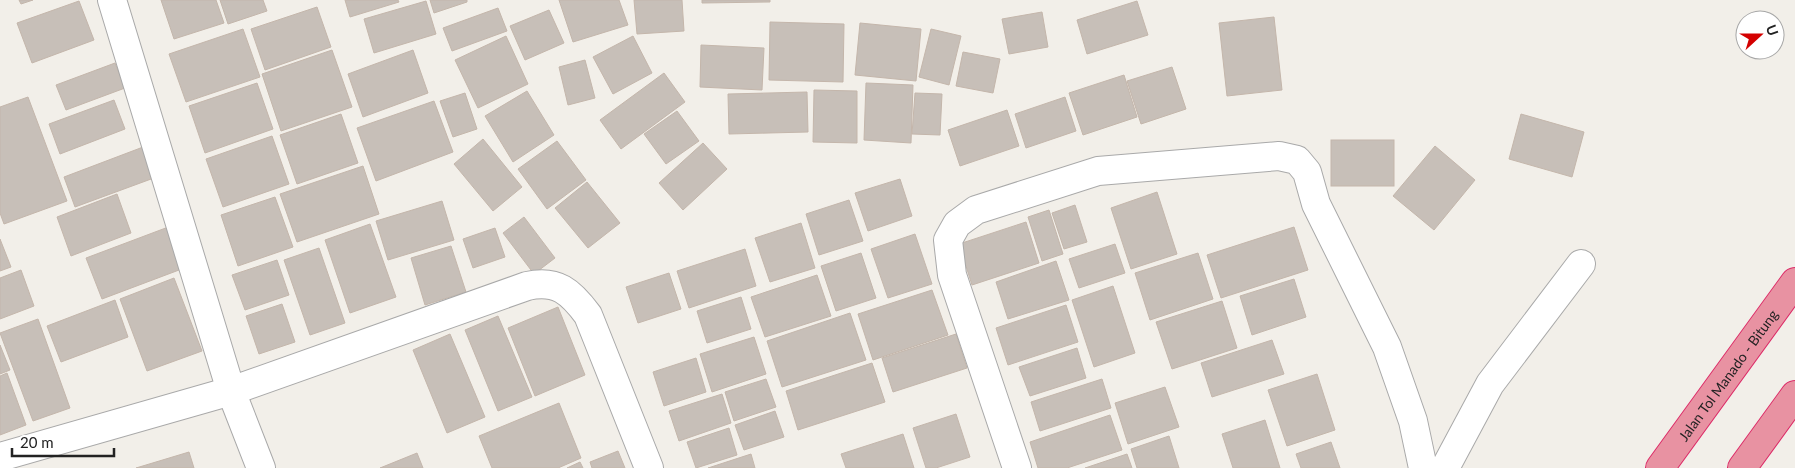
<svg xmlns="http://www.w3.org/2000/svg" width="1795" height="468" font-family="Lato,sans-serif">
	<rect width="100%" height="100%" fill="#f2efe9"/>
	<g fill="#c7bfb8" stroke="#c4b6ab">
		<path d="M 19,0 L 33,0 L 21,4 Z"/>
		<path d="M 161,0 L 216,0 L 224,23 L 174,39 Z"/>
		<path d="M 220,0 L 263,0 L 267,11 L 228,24 Z"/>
		<path d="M 345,0 L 398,0 L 399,2 L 350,17 Z"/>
		<path d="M 430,0 L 467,0 L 467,2 L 434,13 Z"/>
		<path d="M 559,0 L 619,0 L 628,25 L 573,42 Z"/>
		<path d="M 634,0 L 682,0 L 684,31 L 637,34 Z"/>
		<path d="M 702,0 L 770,0 L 770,2 L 702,3 Z"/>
		<path d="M 79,1 L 94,40 L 32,63 L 17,23 Z"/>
		<path d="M 426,1 L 436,34 L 374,53 L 364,19 Z"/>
		<path d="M 1137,1 L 1148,35 L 1087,54 L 1077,20 Z"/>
		<path d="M 317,7 L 331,47 L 265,70 L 251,29 Z"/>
		<path d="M 498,8 L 507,31 L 452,51 L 443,28 Z"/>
		<path d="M 549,10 L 564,43 L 525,60 L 510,26 Z"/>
		<path d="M 1042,12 L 1048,47 L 1009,54 L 1002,19 Z"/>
		<path d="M 1274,17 L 1282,90 L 1227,96 L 1219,23 Z"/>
		<path d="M 770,22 L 844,24 L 843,82 L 769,80 Z"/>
		<path d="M 860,23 L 921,29 L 916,81 L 855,75 Z"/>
		<path d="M 243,29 L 260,77 L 186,102 L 169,54 Z"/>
		<path d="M 931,29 L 961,36 L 949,85 L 919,77 Z"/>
		<path d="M 506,36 L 528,84 L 478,108 L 455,60 Z"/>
		<path d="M 633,36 L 652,73 L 613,94 L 593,57 Z"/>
		<path d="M 701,45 L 764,48 L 762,90 L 700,87 Z"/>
		<path d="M 332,50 L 352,107 L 281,131 L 262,74 Z"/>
		<path d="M 413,50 L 428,93 L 363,117 L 348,74 Z"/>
		<path d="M 963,52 L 1000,59 L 993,93 L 956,86 Z"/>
		<path d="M 585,60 L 595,98 L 568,105 L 559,67 Z"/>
		<path d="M 115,63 L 125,88 L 66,110 L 56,85 Z"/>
		<path d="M 1172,67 L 1186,109 L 1141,124 L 1127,81 Z"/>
		<path d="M 664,73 L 685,102 L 621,149 L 600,120 Z"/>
		<path d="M 1124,75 L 1137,117 L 1083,135 L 1069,93 Z"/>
		<path d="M 257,83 L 273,129 L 205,153 L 189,106 Z"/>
		<path d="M 866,83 L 913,85 L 911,143 L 864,140 Z"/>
		<path d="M 814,90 L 857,91 L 857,143 L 813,142 Z"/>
		<path d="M 527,91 L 554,135 L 513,162 L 485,116 Z"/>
		<path d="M 807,92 L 808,132 L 729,134 L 728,94 Z"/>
		<path d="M 465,93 L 477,129 L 453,137 L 440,101 Z"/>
		<path d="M 915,93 L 942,94 L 940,135 L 912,134 Z"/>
		<path d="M 28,97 L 67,201 L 4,224 L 0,213 L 0,107 Z"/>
		<path d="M 1065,97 L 1076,131 L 1026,148 L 1015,114 Z"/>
		<path d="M 114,100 L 125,129 L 60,154 L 49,124 Z"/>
		<path d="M 434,101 L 453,152 L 376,181 L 357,128 Z"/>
		<path d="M 1007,110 L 1019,146 L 960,166 L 948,130 Z"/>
		<path d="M 677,111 L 699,141 L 666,164 L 644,134 Z"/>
		<path d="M 341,114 L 358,163 L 297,184 L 280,135 Z"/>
		<path d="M 1521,114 L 1584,132 L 1572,177 L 1509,159 Z"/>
		<path d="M 272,136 L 289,184 L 223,207 L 206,159 Z"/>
		<path d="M 483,139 L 522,187 L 493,211 L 454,164 Z"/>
		<rect x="1331" y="140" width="63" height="46"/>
		<path d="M 557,141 L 586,180 L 547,209 L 518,169 Z"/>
		<path d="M 703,143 L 727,169 L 683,210 L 659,183 Z"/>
		<path d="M 151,144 L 162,175 L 75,207 L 64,177 Z"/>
		<path d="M 1435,146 L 1475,180 L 1434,230 L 1393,196 Z"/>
		<path d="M 363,166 L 379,214 L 297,242 L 280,194 Z"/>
		<path d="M 900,179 L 912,216 L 868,231 L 855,193 Z"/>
		<path d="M 587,182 L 620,223 L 588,248 L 555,208 Z"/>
		<path d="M 1157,192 L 1177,254 L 1131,269 L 1111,208 Z"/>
		<path d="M 117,194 L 131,233 L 71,256 L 57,217 Z"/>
		<path d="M 275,197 L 293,247 L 238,266 L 221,215 Z"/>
		<path d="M 849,200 L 863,241 L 819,255 L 806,214 Z"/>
		<path d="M 442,201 L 454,240 L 388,260 L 376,221 Z"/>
		<path d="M 1075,205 L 1087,242 L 1064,249 L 1052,213 Z"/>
		<path d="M 1049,210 L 1063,254 L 1042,261 L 1028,217 Z"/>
		<path d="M 524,217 L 555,258 L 534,274 L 503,233 Z"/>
		<path d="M 1026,222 L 1039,263 L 972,285 L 959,244 Z"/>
		<path d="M 801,223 L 815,268 L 770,282 L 755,238 Z"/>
		<path d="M 370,224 L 396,297 L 350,313 L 325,240 Z"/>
		<path d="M 171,226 L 187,267 L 102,299 L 86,258 Z"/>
		<path d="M 1294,227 L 1308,270 L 1221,298 L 1207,255 Z"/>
		<path d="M 495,228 L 505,257 L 473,268 L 463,239 Z"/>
		<path d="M 915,234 L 932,284 L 888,298 L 871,249 Z"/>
		<path d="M 0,239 L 11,267 L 0,271 Z"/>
		<path d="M 1115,244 L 1125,273 L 1079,288 L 1069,259 Z"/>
		<path d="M 451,246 L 466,292 L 425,305 L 411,258 Z"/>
		<path d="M 319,248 L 345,323 L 310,335 L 284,260 Z"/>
		<path d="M 745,249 L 756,286 L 689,308 L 677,271 Z"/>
		<path d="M 861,253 L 876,298 L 836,311 L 821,266 Z"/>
		<path d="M 1198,253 L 1213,299 L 1150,320 L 1135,273 Z"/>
		<path d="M 277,260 L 289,295 L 245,310 L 232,275 Z"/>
		<path d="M 1056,261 L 1069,300 L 1008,319 L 996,282 Z"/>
		<path d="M 21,270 L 34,306 L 0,319 L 0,278 Z"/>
		<path d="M 669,273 L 681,309 L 638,323 L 626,287 Z"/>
		<path d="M 817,275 L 831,316 L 765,337 L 751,297 Z"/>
		<path d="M 174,278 L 202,351 L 147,371 L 120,299 Z"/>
		<path d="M 1294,279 L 1306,317 L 1252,335 L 1240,296 Z"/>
		<path d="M 1113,286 L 1135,353 L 1094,367 L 1072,300 Z"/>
		<path d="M 932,290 L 948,335 L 873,360 L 858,314 Z"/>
		<path d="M 741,297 L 751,329 L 707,343 L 697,311 Z"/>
		<path d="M 115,300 L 128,337 L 61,362 L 47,326 Z"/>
		<path d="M 1222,301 L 1237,348 L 1172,369 L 1156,322 Z"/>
		<path d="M 282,304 L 295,342 L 259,354 L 246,316 Z"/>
		<path d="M 1066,305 L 1078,342 L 1008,365 L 996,328 Z"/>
		<path d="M 558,307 L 585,375 L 535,396 L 508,328 Z"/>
		<path d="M 850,313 L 866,360 L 782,387 L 767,341 Z"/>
		<path d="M 498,316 L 532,397 L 498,411 L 465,330 Z"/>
		<path d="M 38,319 L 70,408 L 33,421 L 0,333 Z"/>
		<path d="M 450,334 L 485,417 L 447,433 L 413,350 Z"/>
		<path d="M 956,334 L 967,368 L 893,392 L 882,358 Z"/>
		<path d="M 754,337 L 766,374 L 712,392 L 700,354 Z"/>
		<path d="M 1272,340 L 1284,374 L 1212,397 L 1201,363 Z"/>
		<path d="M 0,345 L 10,370 L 0,374 Z"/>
		<path d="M 1077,348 L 1086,378 L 1030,396 L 1019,367 Z"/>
		<path d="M 696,358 L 706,392 L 664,406 L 653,372 Z"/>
		<path d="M 872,363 L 885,402 L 798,430 L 786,391 Z"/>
		<path d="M 7,373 L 26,425 L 0,435 L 0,376 Z"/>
		<path d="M 1317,374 L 1335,430 L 1287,446 L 1268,390 Z"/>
		<path d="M 766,379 L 776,407 L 734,421 L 725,392 Z"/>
		<path d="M 1102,379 L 1111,408 L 1040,431 L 1031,402 Z"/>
		<path d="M 1165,387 L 1179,427 L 1128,444 L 1115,403 Z"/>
		<path d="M 722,394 L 731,423 L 679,441 L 669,411 Z"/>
		<path d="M 559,403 L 581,458 L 558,468 L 492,468 L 479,436 Z"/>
		<path d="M 775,411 L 784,437 L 744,450 L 735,425 Z"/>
		<path d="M 956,414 L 970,457 L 936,468 L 926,468 L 913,428 Z"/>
		<path d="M 1110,415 L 1122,450 L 1067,468 L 1038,468 L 1030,442 Z"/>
		<path d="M 1265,420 L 1280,468 L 1233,468 L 1222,434 Z"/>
		<path d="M 729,428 L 737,455 L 696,468 L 687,442 Z"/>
		<path d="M 903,434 L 914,468 L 846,468 L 841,454 Z"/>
		<path d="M 1169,436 L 1179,468 L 1137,468 L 1131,449 Z"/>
		<path d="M 1331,442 L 1340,468 L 1301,468 L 1296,454 Z"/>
		<path d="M 618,451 L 625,468 L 592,468 L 590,462 Z"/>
		<path d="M 189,452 L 194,468 L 136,468 Z"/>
		<path d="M 417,453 L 423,468 L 380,468 Z"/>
		<path d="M 751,454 L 755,468 L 708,468 Z"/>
		<path d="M 1127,454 L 1132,468 L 1085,468 Z"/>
		<path d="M 580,462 L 583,468 L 567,468 Z"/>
	</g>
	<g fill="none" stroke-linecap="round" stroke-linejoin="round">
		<g stroke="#a9a9a9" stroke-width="30">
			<g id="minor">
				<path d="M 112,0 L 231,391 L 261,468"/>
				<path d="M 0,457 L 231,391 L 527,286 C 557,279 571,292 588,315 L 649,468"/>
				<path d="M 1017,468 L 952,275 L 948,240 L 957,224 L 976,210 L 1098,171 L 1279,156 L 1297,160 L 1307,172 L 1316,204 L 1387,347 L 1413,421 L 1423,468"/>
				<path d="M 1445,468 L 1490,384 L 1581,264"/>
			</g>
		</g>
		<g stroke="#dc2a67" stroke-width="30">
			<g id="motorway">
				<path id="s1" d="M 1660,468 L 1795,282"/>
				<path d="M 1742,468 L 1795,395"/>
			</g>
		</g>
		<use href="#minor" stroke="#fff" stroke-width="28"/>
		<use href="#motorway" stroke="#e892a2" stroke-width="28"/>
	</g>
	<g text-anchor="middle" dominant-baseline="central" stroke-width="4" stroke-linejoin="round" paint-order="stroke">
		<g font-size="14" fill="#222" stroke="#fff">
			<text stroke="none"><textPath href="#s1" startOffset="115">Jalan Tol Manado - Bitung</textPath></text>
		</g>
	</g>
	<g transform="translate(1760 35) rotate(69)"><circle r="24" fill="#ffffff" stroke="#a7a7a7"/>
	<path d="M0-4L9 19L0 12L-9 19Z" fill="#d40000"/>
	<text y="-8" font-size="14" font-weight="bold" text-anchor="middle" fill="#222222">U</text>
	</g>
	<path d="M12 448v8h102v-8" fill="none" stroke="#222222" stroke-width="2.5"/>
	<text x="20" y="448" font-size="15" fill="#222222" stroke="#ffffff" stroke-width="4" paint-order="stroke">20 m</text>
</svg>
